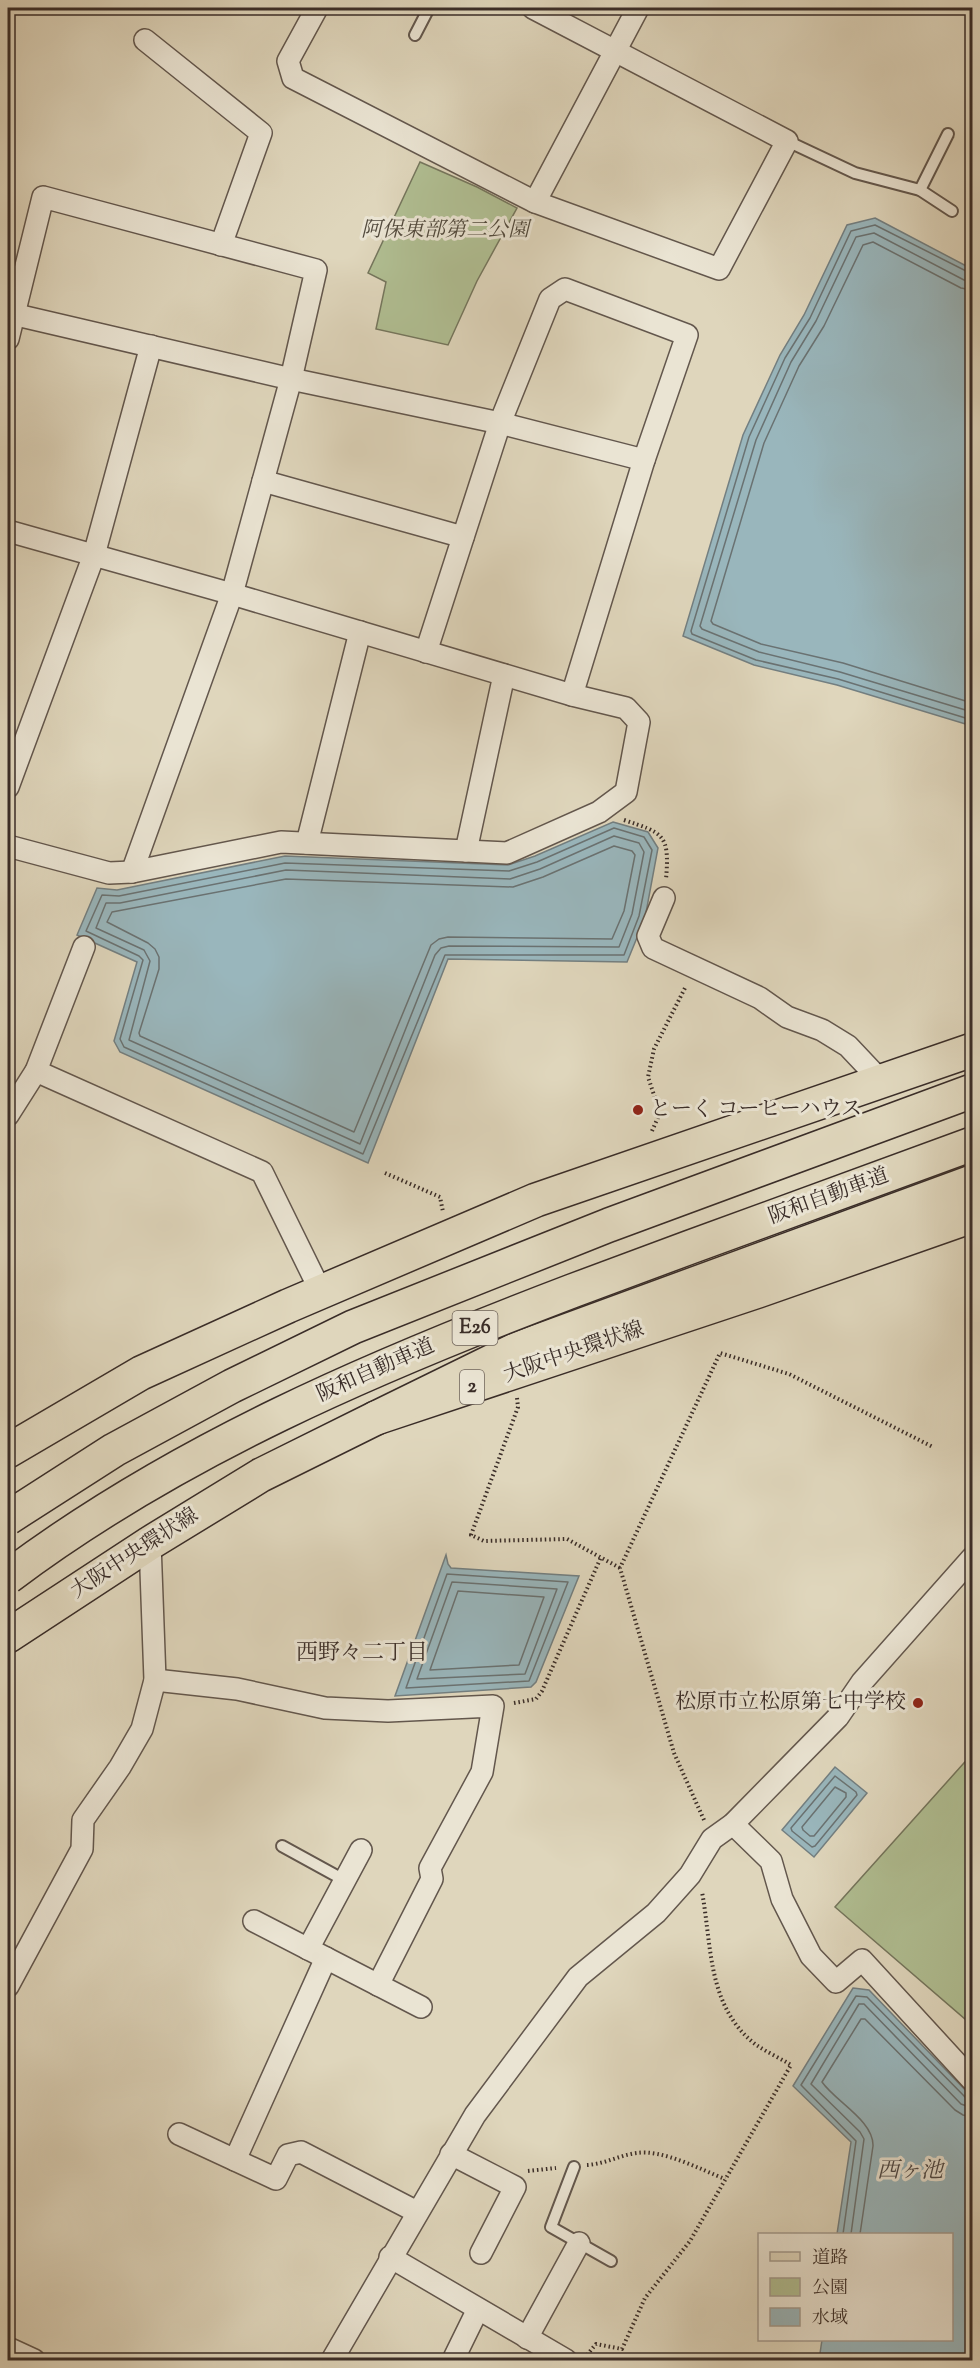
<svg xmlns="http://www.w3.org/2000/svg" width="980" height="2368" font-family="'Sorts Mill Goudy','Noto Serif JP',serif">
	<rect width="100%" height="100%" fill="#dfd6bc"/>
	<filter id="stains"><feTurbulence type="fractalNoise" baseFrequency=".00333" numOctaves="4"/><feColorMatrix values="0 0 0 0 .2 0 0 0 0 .09 0 0 0 0 .02 0 0 0 .5 -.17"/></filter>
	<radialGradient id="worn" r=".72"><stop offset=".6" stop-color="#630" stop-opacity="0"/><stop offset="1" stop-color="#630" stop-opacity=".3"/></radialGradient>
	<g fill="#b0be92" stroke="#75765d" stroke-width="1.5">
		<path d="M 420,162 L 477,187 L 517,208 L 477,281 L 448,345 L 376,329 L 386,282 L 368,273 Z"/>
		<path d="M 972,1754 L 972,2025 L 835,1907 Z"/>
	</g>
	<g fill="#99b6bc" stroke="#737f81" stroke-width="1.5">
		<path d="M 875,218 L 972,269 L 972,726 L 837,685 L 754,665 L 683,636 L 743,435 L 780,355 L 804,315 L 847,225 Z"/>
		<path d="M 613,822 L 648,832 L 658,848 L 645,918 L 627,962 L 448,959 L 368,1163 L 120,1052 L 114,1041 L 137,962 L 77,935 L 97,888 L 117,890 L 285,856 L 508,865 L 535,856 Z"/>
		<path d="M 446,1555 L 448,1564 L 451,1568 L 579,1576 L 536,1682 L 531,1687 L 395,1696 Z"/>
		<path d="M 835,1767 L 867,1793 L 814,1857 L 782,1830 Z"/>
		<path d="M 853,1988 L 869,1990 L 972,2097 L 972,2360 L 819,2360 L 822,2340 L 952,2340 L 952,2234 L 837,2234 L 851,2142 L 793,2086 Z"/>
	</g>
	<g fill="none" stroke-linecap="round" stroke-linejoin="round">
		<g stroke="#6a7272" stroke-width="1.5">
			<path d="M 972,274 L 875,225 L 851,231 L 810,318 L 785,358 L 749,437 L 691,631 L 692,634 L 756,660 L 838,679 L 972,720"/>
			<path d="M 972,281 L 964,280 L 874,233 L 856,237 L 816,321 L 791,362 L 756,440 L 700,626 L 702,629 L 759,652 L 840,672 L 972,712"/>
			<path d="M 972,290 L 961,288 L 873,242 L 863,245 L 824,326 L 799,366 L 764,443 L 711,621 L 713,624 L 761,644 L 843,663 L 972,703"/>
			<path d="M 614,828 L 644,837 L 652,850 L 639,916 L 624,955 L 445,955 L 363,1154 L 124,1047 L 120,1039 L 143,960 L 139,956 L 86,931 L 102,895 L 119,896 L 285,863 L 509,871 L 537,862 Z"/>
			<path d="M 614,836 L 639,843 L 644,852 L 632,914 L 619,947 L 449,946 L 441,948 L 435,955 L 360,1144 L 129,1040 L 150,961 L 144,950 L 96,928 L 106,903 L 120,903 L 286,870 L 510,879 L 540,869 Z"/>
			<path d="M 614,846 L 632,851 L 635,855 L 624,911 L 612,939 L 448,937 L 439,939 L 431,945 L 354,1132 L 140,1036 L 139,1033 L 159,969 L 159,957 L 155,949 L 148,943 L 107,922 L 112,912 L 286,879 L 513,887 L 543,877 Z"/>
			<path d="M 447,1574 L 568,1582 L 529,1681 L 406,1688 Z"/>
			<path d="M 452,1582 L 557,1589 L 525,1674 L 417,1679 Z"/>
			<path d="M 458,1591 L 544,1597 L 519,1665 L 430,1670 Z"/>
			<path d="M 835,1776 L 856,1792 L 857,1795 L 815,1846 L 812,1847 L 792,1831 L 791,1828 Z"/>
			<path d="M 835,1787 L 846,1793 L 846,1797 L 814,1836 L 810,1836 L 803,1830 L 802,1827 Z"/>
			<path d="M 843,2234 L 856,2141 L 801,2085 L 856,1996 L 867,1997 L 966,2098 L 972,2100"/>
			<path d="M 851,2234 L 864,2139 L 860,2132 L 811,2084 L 859,2004 L 864,2004 L 961,2104 L 972,2108"/>
			<path d="M 860,2234 L 873,2146 C 874,2121 836,2102 822,2082 L 861,2019 L 865,2019 L 955,2110 L 963,2115 L 972,2117"/>
		</g>
		<g stroke="#63574d" stroke-width="14">
			<g id="lane">
				<path d="M 415,35 L 429,8"/>
				<path d="M 8,104 L 8,105"/>
				<path d="M 787,141 L 855,173 L 920,190 L 952,211"/>
				<path d="M 920,190 L 948,134"/>
				<path d="M 282,1846 L 344,1880"/>
				<path d="M 574,2167 L 551,2227 L 611,2261"/>
			</g>
		</g>
		<g stroke="#63574d" stroke-width="24">
			<g id="street">
				<path d="M 317,8 L 288,61 L 293,78 L 535,202 L 638,8"/>
				<path d="M 533,8 L 787,141 L 719,269 L 535,202"/>
				<path d="M 145,40 L 261,133 L 221,245"/>
				<path d="M 8,313 L 291,379 L 500,423 L 644,460"/>
				<path d="M 8,339 L 43,197 L 316,270 L 291,379 L 232,594 L 132,872"/>
				<path d="M 263,481 L 463,537"/>
				<path d="M 8,531 L 232,594 L 572,695 L 626,708 L 639,722 L 626,792 L 599,812 L 507,853 L 281,842 L 132,872 L 109,873 L 8,846"/>
				<path d="M 426,652 L 500,423 L 550,299 L 565,289 L 687,335 L 644,460 L 572,695"/>
				<path d="M 8,787 L 94,555 L 151,346"/>
				<path d="M 307,843 L 360,632"/>
				<path d="M 466,851 L 504,675"/>
				<path d="M 664,898 L 648,936 L 653,948 L 760,998 L 787,1017 L 822,1030 L 848,1046 L 881,1081"/>
				<path d="M 36,1071 L 262,1172 L 321,1292"/>
				<path d="M 8,1115 L 36,1071 L 84,947"/>
				<path d="M 155,1680 L 237,1689 L 325,1708 L 388,1711 L 493,1706 L 482,1772 L 430,1868 L 432,1879 L 378,1985"/>
				<path d="M 733,1824 L 771,1861 L 782,1899 L 811,1956 L 836,1982 L 862,1960 L 972,2080"/>
				<path d="M 254,1921 L 421,2007"/>
				<path d="M 308,1949 L 361,1850"/>
				<path d="M 8,1986 L 82,1849 L 83,1820 L 120,1767 L 142,1729 L 155,1680 L 150,1543"/>
				<path d="M 179,2134 L 276,2179 L 288,2155 L 301,2152 L 417,2212"/>
				<path d="M 451,2154 L 515,2187 L 481,2253"/>
				<path d="M 235,2160 L 326,1958"/>
				<path d="M 390,2257 L 566,2360"/>
				<path d="M 527,2338 L 579,2243"/>
				<path d="M 8,2348 L 34,2360"/>
				<path d="M 332,2360 L 475,2115 L 578,1977 L 656,1913 L 690,1875 L 712,1839 L 733,1824 L 838,1717 L 862,1682 L 972,1558"/>
				<path d="M 453,2360 L 478,2309"/>
			</g>
		</g>
		<g stroke="#3a2d28" stroke-width="36">
			<g id="primary">
				<path d="M 8,1451 L 141,1373 L 288,1306 L 536,1200 L 972,1050"/>
				<path d="M 8,1636 L 150,1543 L 261,1475 L 376,1418 L 758,1291 L 972,1216"/>
			</g>
		</g>
		<g stroke="#3a2d28" stroke-width="36">
			<path id="highway" d="M 376,1418 L 517,1349 L 972,1182"/>
		</g>
		<g stroke="#3a2d28" stroke-width="4" stroke-dasharray="1.5 3" stroke-linecap="butt">
			<path d="M 624,820 C 663,833 670,834 666,879"/>
			<path d="M 652,1131 L 660,1113 L 648,1077 L 654,1049 L 686,986"/>
			<path d="M 385,1173 L 440,1197 L 443,1212"/>
			<path d="M 517,1398 L 518,1407 L 471,1535 L 484,1541 L 567,1539 L 620,1568"/>
			<path d="M 514,1703 L 536,1699 L 542,1691 L 601,1557"/>
			<path d="M 704,1820 L 674,1753 L 620,1568 L 720,1353 L 789,1374 L 933,1447"/>
			<path d="M 587,2165 C 605,2164 620,2155 637,2153 C 662,2149 702,2170 725,2179"/>
			<path d="M 528,2171 L 556,2168"/>
			<path d="M 587,2355 L 596,2344 L 622,2349 L 645,2298 L 690,2241 L 791,2065 C 780,2058 766,2052 755,2044 C 707,2006 712,1946 702,1892"/>
		</g>
		<use href="#lane" stroke="#eae4d3" stroke-width="10"/>
		<use href="#street" stroke="#eae4d3" stroke-width="21"/>
		<use href="#primary" stroke="#dfd6bc" stroke-width="33"/>
		<use href="#highway" stroke="#dfd6bc" stroke-width="33"/>
		<g stroke="#3a2d28" stroke-width="36" stroke-linecap="butt">
			<g id="highway-bridge">
				<path d="M 8,1518 L 114,1450 L 232,1386 L 353,1327 L 609,1225 L 972,1091"/>
				<path d="M 8,1577 C 177,1450 375,1366 572,1291 C 705,1241 839,1193 972,1144"/>
			</g>
		</g>
		<use href="#highway-bridge" stroke="#dfd6bc" stroke-width="33"/>
	</g>
	<g fill="#8f2418" stroke="#eae4d3" stroke-width="2">
		<circle cx="638" cy="1110" r="6"/>
		<circle cx="918" cy="1703" r="6"/>
	</g>
	<g text-anchor="middle" dominant-baseline="central" stroke-width="6" stroke-linejoin="round" paint-order="stroke">
		<g fill="#eae4d3" stroke="#6f645b" stroke-width="1.5">
			<rect x="452.5" y="1311" width="45" height="34" rx="4.5"/>
			<rect x="460" y="1370" width="24" height="34" rx="4.5"/>
		</g>
		<g font-size="20" font-weight="bold" fill="#3a2d28">
			<text x="475" y="1328">E26</text>
			<text x="472" y="1387">2</text>
		</g>
		<g font-size="21" font-style="italic" fill="#524a3d" stroke="#eae4d3">
			<text x="445" y="231">阿保東部第二公園</text>
		</g>
		<g font-size="21" fill="#3a2d28" stroke="#eae4d3" text-anchor="start">
			<text x="650" y="1110">とーく コーヒーハウス</text>
			<text x="906" y="1703" text-anchor="end">松原市立松原第七中学校</text>
		</g>
		<g font-size="21" fill="#3a2d28" stroke="#eae4d3">
			<text transform="translate(829 1197) rotate(-20)">阪和自動車道</text>
			<text transform="translate(574 1353) rotate(-19)">大阪中央環状線</text>
			<text transform="translate(376 1371) rotate(-24)">阪和自動車道</text>
			<text transform="translate(135 1554) rotate(-33)">大阪中央環状線</text>
		</g>
		<g font-size="22" fill="#3a2d28" stroke="#eae4d3">
			<text x="362" y="1654">西野々二丁目</text>
		</g>
		<g font-size="22" font-style="italic" fill="#4d4846" stroke="#eae4d3">
			<text x="910" y="2172">西ヶ池</text>
		</g>
	</g>
	<rect width="980" height="2368" fill="none" stroke="#dfd6bc" stroke-width="30"/>
	<rect x="9" y="9" width="962" height="2350" fill="none" stroke="#3a2d28" stroke-width="3"/>
	<rect x="15" y="15" width="950" height="2338" fill="none" stroke="#3a2d28" stroke-width="1.5"/>
	<rect x="758" y="2233" width="195" height="108" fill="#eae4d3" stroke="#a49b8f" stroke-width="1.5"/>
	<rect x="770" y="2252" width="30" height="9" fill="#dfd6bc" stroke="#a49b8f" stroke-width="1.5"/>
	<text x="812" y="2263" font-size="18" fill="#3a2d28">道路</text>
	<rect x="770" y="2278" width="30" height="18" fill="#b0be92" stroke="#a49b8f" stroke-width="1.5"/>
	<text x="812" y="2293" font-size="18" fill="#3a2d28">公園</text>
	<rect x="770" y="2308" width="30" height="18" fill="#99b6bc" stroke="#a49b8f" stroke-width="1.5"/>
	<text x="812" y="2323" font-size="18" fill="#3a2d28">水域</text>
	<rect width="100%" height="100%" filter="url(#stains)"/>
	<rect width="100%" height="100%" fill="url(#worn)"/>
</svg>
